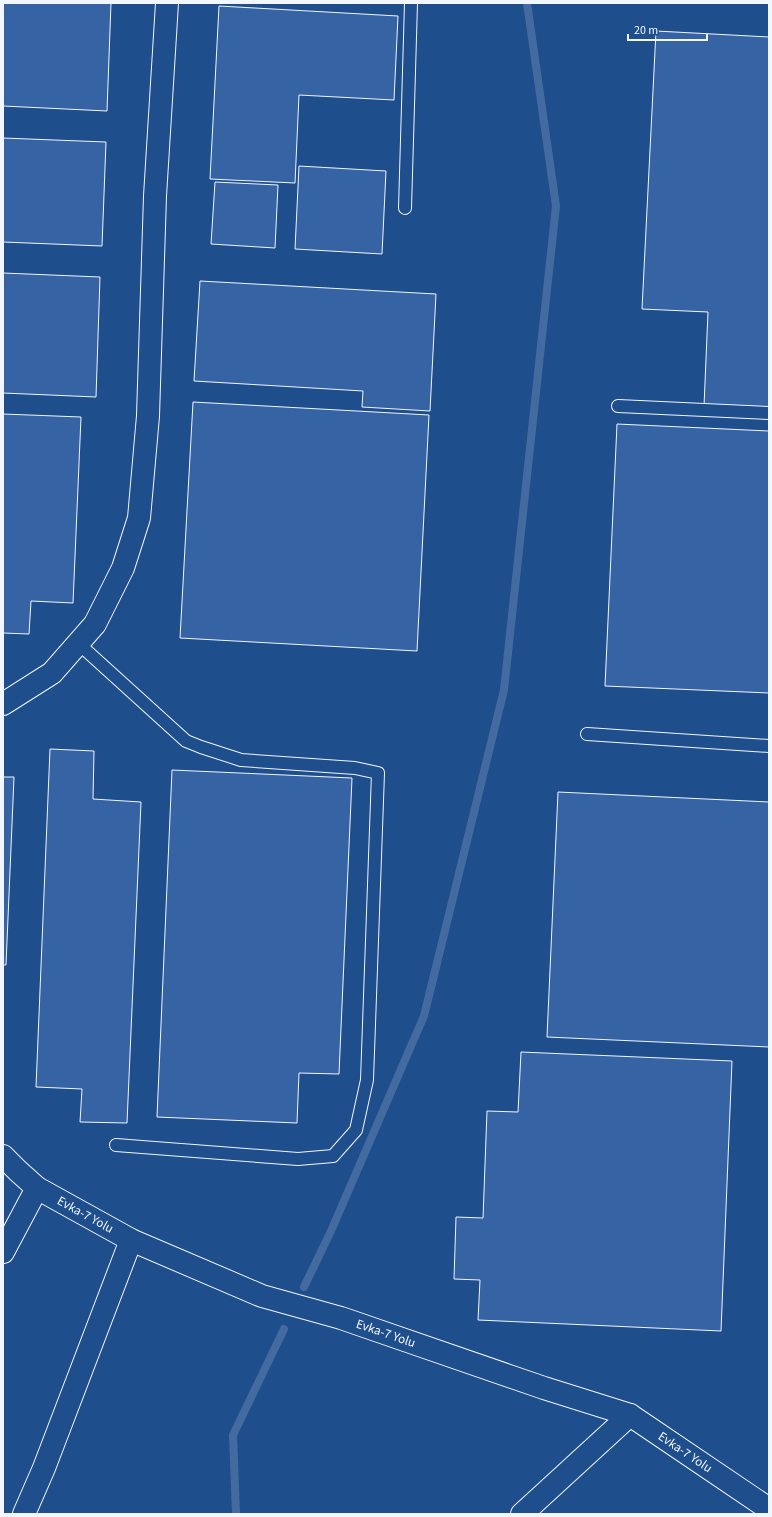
<svg xmlns="http://www.w3.org/2000/svg" width="772" height="1517" font-family="'Source Sans 3',sans-serif">
	<rect width="100%" height="100%" fill="#1f4e8c"/>
	<g fill="none" stroke-linecap="round" stroke-linejoin="round">
		<g stroke="#446ba0" stroke-width="8">
			<path d="M 304,1287 L 331,1231 L 424,1016 L 504,690 L 556,206 L 527,3"/>
			<path d="M 236,1514 L 233,1435 L 284,1329"/>
		</g>
	</g>
	<g fill="#3563a3" stroke="#f2f6ff">
		<path d="M 3,3 L 111,3 L 107,111 L 3,106 Z"/>
		<path d="M 219,6 L 398,16 L 394,100 L 299,95 L 295,183 L 210,179 Z"/>
		<path d="M 656,31 L 769,37 L 769,410 L 704,406 L 708,312 L 642,309 Z"/>
		<path d="M 3,138 L 106,142 L 102,246 L 3,242 Z"/>
		<path d="M 299,166 L 386,171 L 382,254 L 295,249 Z"/>
		<path d="M 215,182 L 278,185 L 275,248 L 211,244 Z"/>
		<path d="M 3,273 L 100,277 L 96,397 L 3,393 Z"/>
		<path d="M 200,281 L 436,294 L 430,411 L 362,407 L 363,391 L 194,381 Z"/>
		<path d="M 193,402 L 429,415 L 417,651 L 180,638 Z"/>
		<path d="M 3,414 L 81,417 L 73,603 L 31,601 L 29,634 L 3,633 Z"/>
		<path d="M 617,424 L 769,431 L 769,693 L 605,686 Z"/>
		<path d="M 50,749 L 94,751 L 93,799 L 141,802 L 127,1123 L 80,1122 L 82,1089 L 36,1087 Z"/>
		<path d="M 172,770 L 352,778 L 339,1074 L 299,1073 L 297,1123 L 157,1117 Z"/>
		<path d="M 3,777 L 14,777 L 6,965 L 3,965 Z"/>
		<path d="M 558,792 L 769,802 L 769,1047 L 547,1037 Z"/>
		<path d="M 521,1052 L 732,1061 L 721,1331 L 478,1320 L 480,1280 L 454,1279 L 456,1217 L 483,1218 L 487,1111 L 518,1112 Z"/>
	</g>
	<g fill="none" stroke-linecap="round" stroke-linejoin="round">
		<g stroke="#f2f6ff" stroke-width="14">
			<g id="lane">
				<path d="M 405,208 L 411,3"/>
				<path d="M 618,406 L 769,413"/>
				<path d="M 79,644 L 186,741 L 201,747 L 241,760 L 355,768 L 378,773 L 367,1080 L 356,1130 L 333,1156 L 298,1159 L 116,1145"/>
				<path d="M 587,734 L 769,746"/>
			</g>
		</g>
		<g stroke="#f2f6ff" stroke-width="24">
			<g id="street">
				<path d="M 3,704 L 52,673 L 95,624 L 123,568 L 139,518 L 148,416 L 155,196 L 167,3"/>
				<path d="M 3,1252 L 37,1188"/>
				<path d="M 24,1514 L 44,1468 L 131,1240"/>
				<path d="M 522,1514 L 630,1415"/>
			</g>
		</g>
		<g stroke="#f2f6ff" stroke-width="24">
			<g id="secondary">
				<path id="s1" d="M 3,1156 L 18,1171 L 37,1188 L 131,1240 L 262,1296 L 341,1318 L 544,1388 L 630,1415 L 769,1509"/>
			</g>
		</g>
		<use href="#lane" stroke="#1f4e8c" stroke-width="12"/>
		<use href="#street" stroke="#1f4e8c" stroke-width="22"/>
		<use href="#secondary" stroke="#1f4e8c" stroke-width="22"/>
	</g>
	<g text-anchor="middle" dominant-baseline="central" stroke-width="3" stroke-linejoin="round" paint-order="stroke">
		<g font-size="13" fill="#f2f6ff" stroke="#1f4e8c">
			<text stroke="none"><textPath href="#s1" startOffset="102">Evka-7 Yolu</textPath></text>
			<text stroke="none"><textPath href="#s1" startOffset="426">Evka-7 Yolu</textPath></text>
			<text stroke="none"><textPath href="#s1" startOffset="750">Evka-7 Yolu</textPath></text>
		</g>
	</g>
	<rect width="772" height="1517" fill="none" stroke="#f2f6ff" stroke-width="8"/>
	<path d="M628 34v6h79v-6" fill="none" stroke="#f2f6ff" stroke-width="2"/>
	<text x="634" y="34" font-size="12" fill="#f2f6ff" stroke="#1f4e8c" stroke-width="3" paint-order="stroke">20 m</text>
</svg>
